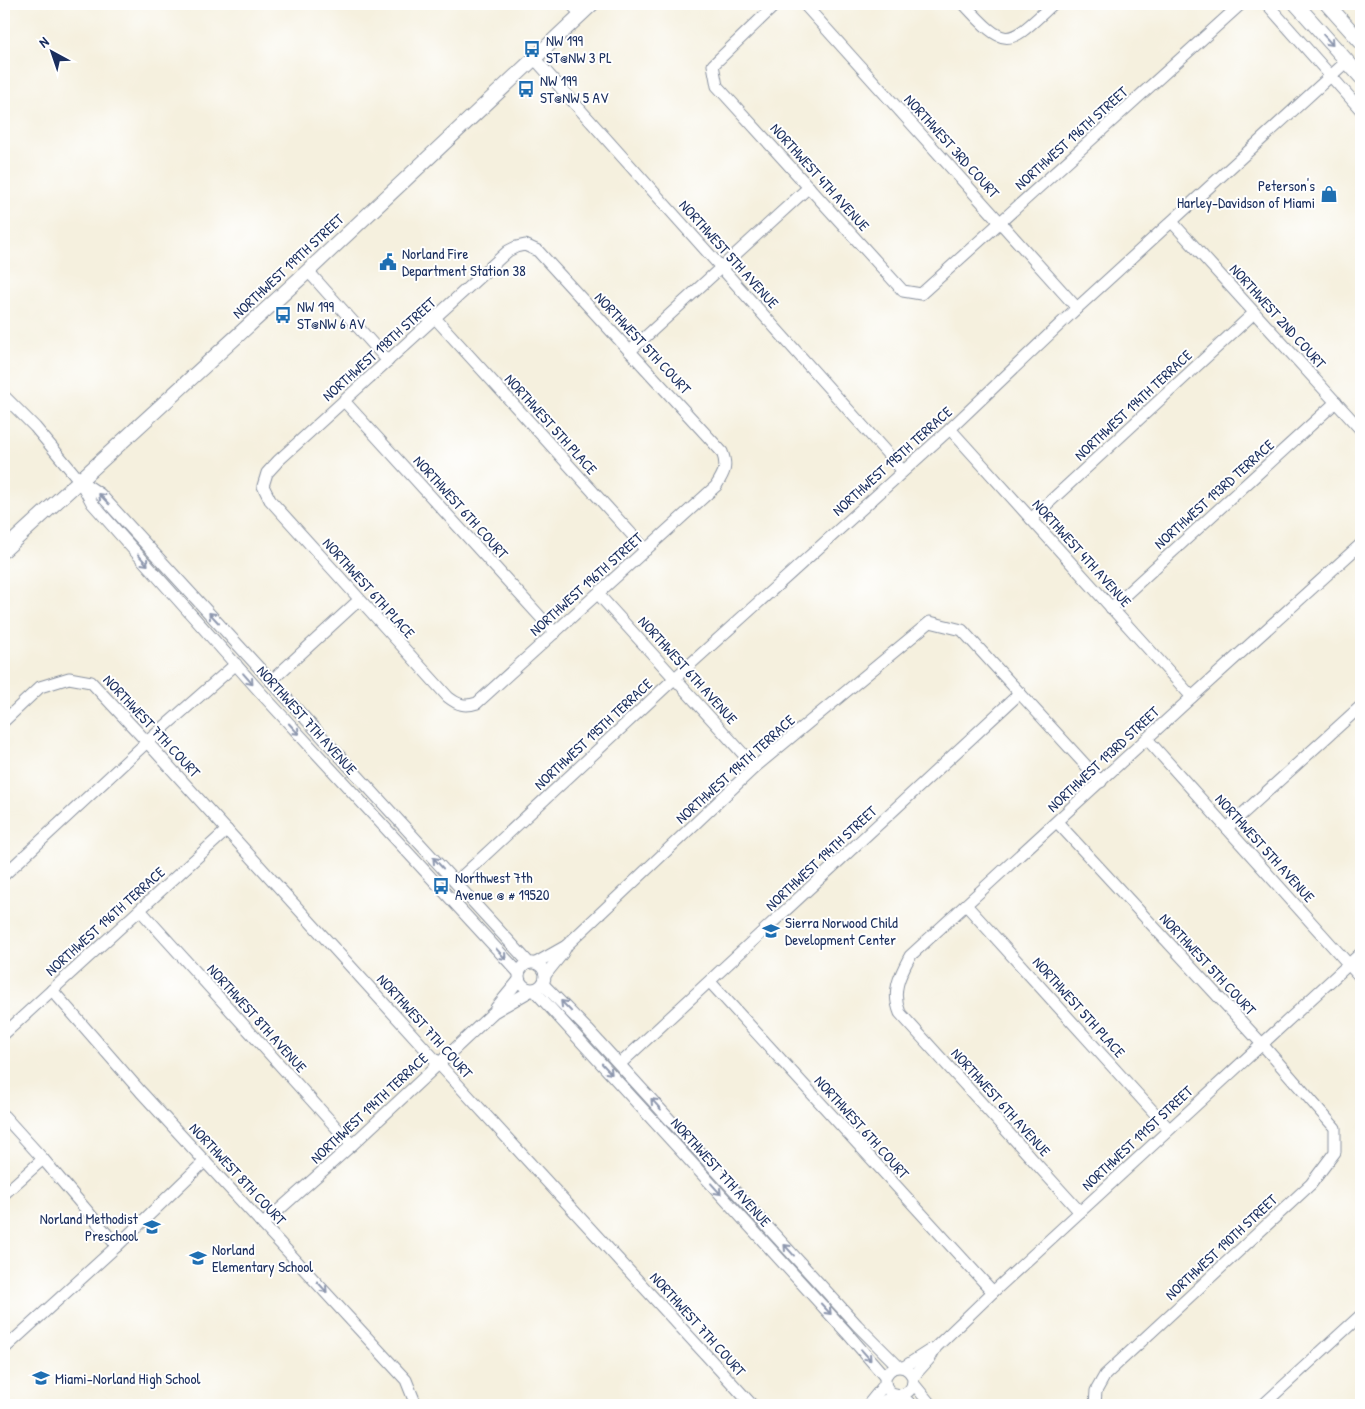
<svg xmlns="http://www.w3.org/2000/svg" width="1365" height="1409" font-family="'Patrick Hand',sans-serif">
	<rect width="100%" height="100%" fill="#fff"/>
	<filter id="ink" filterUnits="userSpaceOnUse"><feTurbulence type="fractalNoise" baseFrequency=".02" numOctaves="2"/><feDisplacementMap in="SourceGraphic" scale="10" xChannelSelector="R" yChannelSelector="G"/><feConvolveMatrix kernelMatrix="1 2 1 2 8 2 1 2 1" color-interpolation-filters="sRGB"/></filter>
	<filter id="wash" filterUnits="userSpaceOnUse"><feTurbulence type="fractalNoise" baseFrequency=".0096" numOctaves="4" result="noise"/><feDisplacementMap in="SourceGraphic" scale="20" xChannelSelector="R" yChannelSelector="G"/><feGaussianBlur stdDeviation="1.12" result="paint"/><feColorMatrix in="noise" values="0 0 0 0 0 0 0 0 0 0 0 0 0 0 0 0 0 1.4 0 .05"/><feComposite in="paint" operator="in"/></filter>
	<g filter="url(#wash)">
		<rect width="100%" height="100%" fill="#f5f0de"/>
	</g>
	<g filter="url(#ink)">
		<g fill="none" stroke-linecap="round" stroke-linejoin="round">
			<g stroke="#88909e" stroke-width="13">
				<g id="minor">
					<path d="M 571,4 L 581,14"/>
					<path d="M 776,4 L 713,65 L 717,86 L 903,291 L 921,294 L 1241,4"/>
					<path d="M 804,4 L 1077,308"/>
					<path d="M 964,4 C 1008,52 1008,45 1053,4"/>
					<path d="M 1267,4 L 1361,110"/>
					<path d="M 534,58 L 903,471"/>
					<path d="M 1172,222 L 1361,430"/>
					<path d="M 525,245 L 538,251 L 722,452 C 728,467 724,473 716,486 L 477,703 C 465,707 458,705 448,697 L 270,500 L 263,486 L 267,473 L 279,460 L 508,251 L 516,247 Z"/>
					<path d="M 308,271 L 388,361"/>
					<path d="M 435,318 L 646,550"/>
					<path d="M 630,351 L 809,187"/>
					<path d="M 4,396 L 35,427 L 80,481 L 92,503 L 261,693 L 519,973"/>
					<path d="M 344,401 L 555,633"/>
					<path d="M 950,429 L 1192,697"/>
					<path d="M 82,482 L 100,494 L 529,963"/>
					<path d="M 1031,519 L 1254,313"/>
					<path d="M 598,594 L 755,767"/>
					<path d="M 1111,608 L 1336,402"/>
					<path d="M 271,681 L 359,600"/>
					<path d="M 4,721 L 40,687 L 69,678 L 91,682 L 147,742 L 439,1064 L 752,1405"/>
					<path d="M 1147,739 L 1361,978"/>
					<path d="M 1057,822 L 1262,1044 L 1335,1128 L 1335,1152 L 1311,1184 L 1105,1375 L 1096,1391 L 1095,1405"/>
					<path d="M 1227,828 L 1361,706"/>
					<path d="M 4,875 L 147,742 L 236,664"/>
					<path d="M 456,882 L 675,678 L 950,429 L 1077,308 L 1347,61"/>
					<path d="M 966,905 L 1169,1129"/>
					<path d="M 140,910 L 352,1145"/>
					<circle cx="532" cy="976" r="13"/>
					<path d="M 536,963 L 566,946"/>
					<path d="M 546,974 L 562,954 L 567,945 L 755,767 L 930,622 L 962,630 L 1101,782"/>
					<path d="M 710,982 L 993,1292"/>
					<path d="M 543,984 L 588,1030 L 857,1325 L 898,1366"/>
					<path d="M 52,990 L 141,1092 L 406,1380 L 416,1405"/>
					<path d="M 534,990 L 847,1333 L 885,1377"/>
					<path d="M 496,1008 L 519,980"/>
					<path d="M 4,1034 L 227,830"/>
					<path d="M 620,1064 L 1020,693"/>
					<path d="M 4,1116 L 43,1159 L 117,1246"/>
					<path d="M 4,1194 L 43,1159"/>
					<path d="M 1080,1212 L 900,1013 C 891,991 900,975 910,956 L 1192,697 L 1361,544"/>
					<path d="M 263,1224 L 352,1145 L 494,1012 L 532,990"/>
					<path d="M 4,1349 L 117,1246 L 205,1161"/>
					<circle cx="899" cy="1381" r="14"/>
					<path d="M 904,1367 L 932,1349"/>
					<path d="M 913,1377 L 930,1358 L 936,1347 L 993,1292 L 1361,953"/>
					<path d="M 913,1383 L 931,1405"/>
					<path d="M 900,1395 L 912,1405"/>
					<path d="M 868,1405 L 885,1384"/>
					<path d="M 878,1405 L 896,1394"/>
					<path d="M 1263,1405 L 1361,1315"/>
				</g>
			</g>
			<g stroke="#88909e" stroke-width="16">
				<g id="major">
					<path d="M 1296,4 L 1361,77"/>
					<path d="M 1327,4 L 1361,42"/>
					<path d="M 4,550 L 308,271 L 592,4"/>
				</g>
			</g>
			<use href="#minor" stroke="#fff" stroke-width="11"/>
			<use href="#major" stroke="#fff" stroke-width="14"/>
		</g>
		<defs><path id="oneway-shaft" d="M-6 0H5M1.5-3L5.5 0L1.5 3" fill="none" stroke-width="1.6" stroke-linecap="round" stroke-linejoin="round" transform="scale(1.25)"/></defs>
		<g stroke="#8d97ae">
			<use href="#oneway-shaft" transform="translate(1328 40) rotate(48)"/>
			<use href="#oneway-shaft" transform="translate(104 499) rotate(-134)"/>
			<use href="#oneway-shaft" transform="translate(143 560) rotate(48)"/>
			<use href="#oneway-shaft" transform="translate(214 618) rotate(-133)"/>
			<use href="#oneway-shaft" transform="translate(248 679) rotate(49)"/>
			<use href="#oneway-shaft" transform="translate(294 729) rotate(47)"/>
			<use href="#oneway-shaft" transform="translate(438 863) rotate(-133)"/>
			<use href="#oneway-shaft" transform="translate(501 954) rotate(48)"/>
			<use href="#oneway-shaft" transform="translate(566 1006) rotate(-134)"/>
			<use href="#oneway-shaft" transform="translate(607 1069) rotate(47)"/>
			<use href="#oneway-shaft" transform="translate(656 1104) rotate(-132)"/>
			<use href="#oneway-shaft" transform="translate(716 1189) rotate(48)"/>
			<use href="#oneway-shaft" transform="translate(789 1250) rotate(-132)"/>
			<use href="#oneway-shaft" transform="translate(322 1287) rotate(48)"/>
			<use href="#oneway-shaft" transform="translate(826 1309) rotate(47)"/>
			<use href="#oneway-shaft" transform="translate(866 1355) rotate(49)"/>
		</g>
	</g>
	<defs>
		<g id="bus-bare" transform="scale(1.35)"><path d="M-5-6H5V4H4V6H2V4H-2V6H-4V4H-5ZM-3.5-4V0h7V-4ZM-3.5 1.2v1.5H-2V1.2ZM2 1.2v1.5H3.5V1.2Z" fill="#1f6fb2" stroke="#fff" stroke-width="2.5" paint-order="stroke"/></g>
		<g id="shop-bare" transform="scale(1.35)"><path d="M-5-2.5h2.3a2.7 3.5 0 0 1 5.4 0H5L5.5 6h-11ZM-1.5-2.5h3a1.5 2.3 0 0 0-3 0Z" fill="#1f6fb2" stroke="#fff" stroke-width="2.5" paint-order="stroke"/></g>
		<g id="civic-bare" transform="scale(1.35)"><path d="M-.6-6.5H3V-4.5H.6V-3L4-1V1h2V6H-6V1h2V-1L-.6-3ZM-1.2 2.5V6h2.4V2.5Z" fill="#1f6fb2" stroke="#fff" stroke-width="2.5" paint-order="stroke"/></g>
		<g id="school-bare" transform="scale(1.35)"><path d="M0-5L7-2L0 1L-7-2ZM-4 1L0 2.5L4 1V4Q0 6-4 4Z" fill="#1f6fb2" stroke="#fff" stroke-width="2.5" paint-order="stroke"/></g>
	</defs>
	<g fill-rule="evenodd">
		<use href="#bus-bare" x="532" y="49"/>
		<use href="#bus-bare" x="526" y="89"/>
		<use href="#shop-bare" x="1329" y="194"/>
		<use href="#civic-bare" x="388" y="262"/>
		<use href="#bus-bare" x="283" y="315"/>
		<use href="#bus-bare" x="441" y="886"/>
		<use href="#school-bare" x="771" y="931"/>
		<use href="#school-bare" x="152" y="1227"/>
		<use href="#school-bare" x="198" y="1258"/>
		<use href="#school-bare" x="41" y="1378"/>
	</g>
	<g text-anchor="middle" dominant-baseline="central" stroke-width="4" stroke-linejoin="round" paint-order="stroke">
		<g font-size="15" fill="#1b2f5e" stroke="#fff" text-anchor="start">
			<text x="546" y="40">NW 199<tspan x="546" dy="17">ST@NW 3 PL</tspan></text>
			<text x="540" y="80">NW 199<tspan x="540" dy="17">ST@NW 5 AV</tspan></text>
			<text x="1315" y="185" text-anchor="end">Peterson's<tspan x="1315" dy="17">Harley-Davidson of Miami</tspan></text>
			<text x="402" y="253">Norland Fire<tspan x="402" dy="17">Department Station 38</tspan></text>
			<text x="297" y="306">NW 199<tspan x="297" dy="17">ST@NW 6 AV</tspan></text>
			<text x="455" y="877">Northwest 7th<tspan x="455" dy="17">Avenue @ # 19520</tspan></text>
			<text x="785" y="922">Sierra Norwood Child<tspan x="785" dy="17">Development Center</tspan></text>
			<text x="138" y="1218" text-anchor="end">Norland Methodist<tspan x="138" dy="17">Preschool</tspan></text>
			<text x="212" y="1249">Norland<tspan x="212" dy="17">Elementary School</tspan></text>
			<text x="55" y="1378">Miami-Norland High School</text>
		</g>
		<g font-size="15" fill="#1b2f5e" stroke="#fff">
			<text transform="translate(1071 138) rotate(-42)">NORTHWEST 196TH STREET</text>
			<text transform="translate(952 146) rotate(48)">NORTHWEST 3RD COURT</text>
			<text transform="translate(820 177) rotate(48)">NORTHWEST 4TH AVENUE</text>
			<text transform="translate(729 254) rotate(48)">NORTHWEST 5TH AVENUE</text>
			<text transform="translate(288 266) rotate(-43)">NORTHWEST 199TH STREET</text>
			<text transform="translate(1278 316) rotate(48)">NORTHWEST 2ND COURT</text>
			<text transform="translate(643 343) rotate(47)">NORTHWEST 5TH COURT</text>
			<text transform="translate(379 349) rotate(-42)">NORTHWEST 198TH STREET</text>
			<text transform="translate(1133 405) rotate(-43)">NORTHWEST 194TH TERRACE</text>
			<text transform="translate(551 424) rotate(48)">NORTHWEST 5TH PLACE</text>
			<text transform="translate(892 461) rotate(-42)">NORTHWEST 195TH TERRACE</text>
			<text transform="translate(1214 494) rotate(-42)">NORTHWEST 193RD TERRACE</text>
			<text transform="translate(461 507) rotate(48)">NORTHWEST 6TH COURT</text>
			<text transform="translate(1082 553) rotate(48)">NORTHWEST 4TH AVENUE</text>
			<text transform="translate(586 584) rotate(-42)">NORTHWEST 196TH STREET</text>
			<text transform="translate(369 588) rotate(48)">NORTHWEST 6TH PLACE</text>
			<text transform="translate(688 670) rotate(48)">NORTHWEST 6TH AVENUE</text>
			<text transform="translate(307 720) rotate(48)">NORTHWEST 7TH AVENUE</text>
			<text transform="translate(152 726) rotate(47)">NORTHWEST 7TH COURT</text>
			<text transform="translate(593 734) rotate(-43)">NORTHWEST 195TH TERRACE</text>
			<text transform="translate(1103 759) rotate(-43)">NORTHWEST 193RD STREET</text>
			<text transform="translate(735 769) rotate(-42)">NORTHWEST 194TH TERRACE</text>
			<text transform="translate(1265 848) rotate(48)">NORTHWEST 5TH AVENUE</text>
			<text transform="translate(821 858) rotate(-43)">NORTHWEST 194TH STREET</text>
			<text transform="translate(105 921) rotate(-42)">NORTHWEST 196TH TERRACE</text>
			<text transform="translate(1208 964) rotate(47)">NORTHWEST 5TH COURT</text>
			<text transform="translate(1079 1007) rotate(48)">NORTHWEST 5TH PLACE</text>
			<text transform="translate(257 1018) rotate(48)">NORTHWEST 8TH AVENUE</text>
			<text transform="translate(425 1026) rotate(48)">NORTHWEST 7TH COURT</text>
			<text transform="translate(1001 1102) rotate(48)">NORTHWEST 6TH AVENUE</text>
			<text transform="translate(369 1108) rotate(-43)">NORTHWEST 194TH TERRACE</text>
			<text transform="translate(862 1127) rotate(48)">NORTHWEST 6TH COURT</text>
			<text transform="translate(1137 1138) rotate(-43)">NORTHWEST 191ST STREET</text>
			<text transform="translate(721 1172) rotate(48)">NORTHWEST 7TH AVENUE</text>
			<text transform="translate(238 1174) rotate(47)">NORTHWEST 8TH COURT</text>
			<text transform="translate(1221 1247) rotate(-43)">NORTHWEST 190TH STREET</text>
			<text transform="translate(698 1324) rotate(48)">NORTHWEST 7TH COURT</text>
		</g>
	</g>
	<rect width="1365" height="1409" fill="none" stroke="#fff" stroke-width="20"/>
	<g transform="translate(52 52) rotate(320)" stroke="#ffffff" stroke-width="4" paint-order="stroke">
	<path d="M0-4L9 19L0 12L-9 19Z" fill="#1b2f5e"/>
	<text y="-8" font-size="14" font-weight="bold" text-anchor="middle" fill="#1b2f5e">N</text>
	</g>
</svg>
